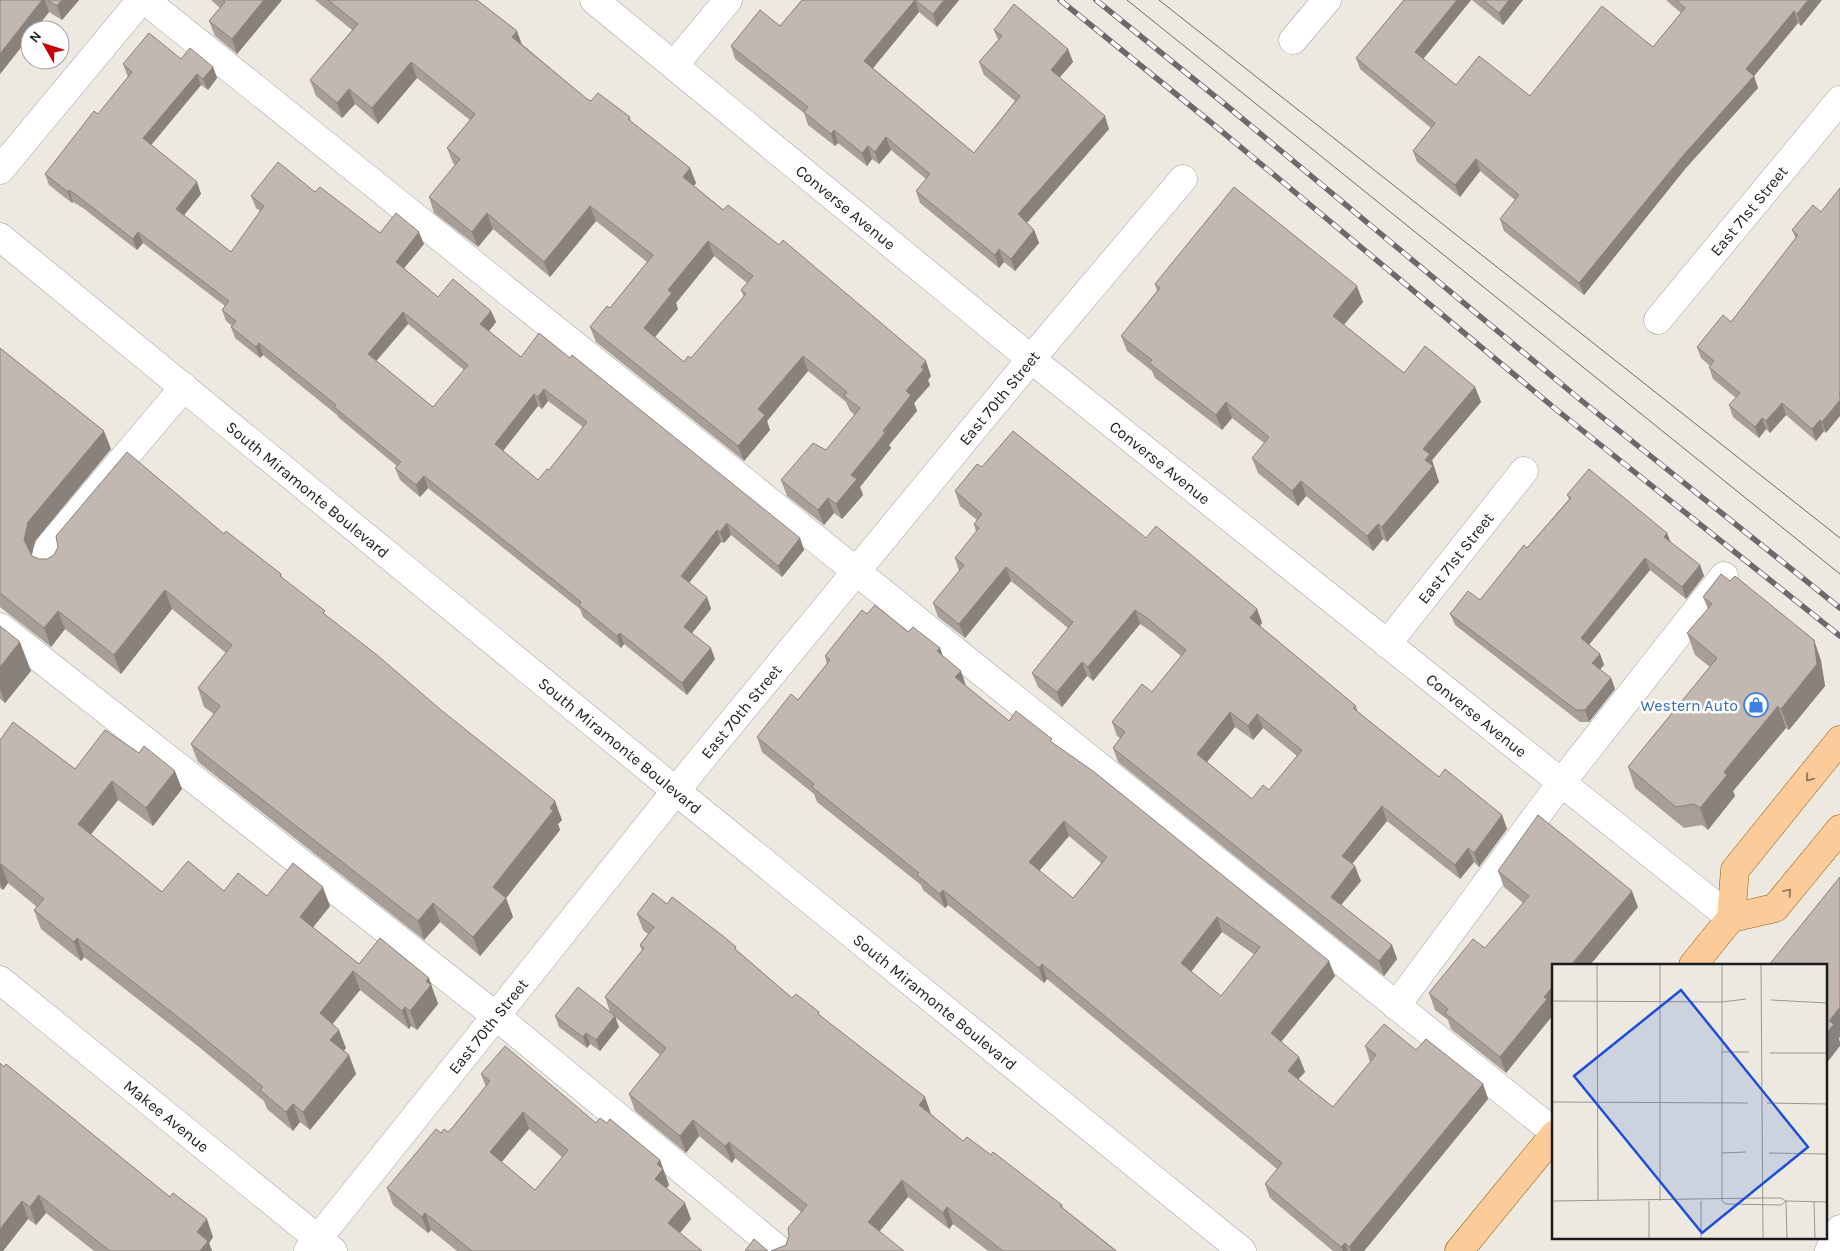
<svg xmlns="http://www.w3.org/2000/svg" width="1840" height="1251" font-family="Karla,sans-serif">
	<rect width="100%" height="100%" fill="#ede9e1"/>
	<g fill="none" stroke-linecap="round" stroke-linejoin="round">
		<g stroke="#a3a3a3" stroke-width="29">
			<g id="minor">
				<path d="M 145,0 L 1554,1132"/>
				<path id="s1" d="M 594,0 L 1031,359 L 1731,918"/>
				<path d="M 1293,40 L 1327,0"/>
				<path d="M 675,64 L 728,0"/>
				<path d="M 0,170 L 141,0"/>
				<path id="s2" d="M 0,237 L 676,791 L 1242,1251"/>
				<path id="s3" d="M 1658,320 L 1840,100"/>
				<path d="M 49,563 L 46,554 L 49,547 L 184,387"/>
				<path d="M 0,627 L 496,1016 L 780,1251"/>
				<path id="s4" d="M 1387,644 L 1524,471"/>
				<path id="s5" d="M 0,980 L 333,1251"/>
				<path d="M 1396,1006 L 1561,783 L 1724,576"/>
				<path id="s6" d="M 308,1251 L 695,767 L 1031,359 L 1183,179"/>
				<path d="M 1829,1251 L 1840,1229"/>
			</g>
		</g>
		<g stroke="#935b01" stroke-width="29">
			<g id="major">
				<path d="M 1731,918 L 1775,908 L 1840,829"/>
				<path d="M 1693,965 L 1731,918 L 1735,870 L 1840,740"/>
				<path d="M 1459,1251 L 1554,1135"/>
			</g>
		</g>
		<use href="#minor" stroke="#fff" stroke-width="28"/>
		<use href="#major" stroke="#fbcb99" stroke-width="28"/>
		<g stroke="#6a6a6a" stroke-width="1">
			<path d="M 1127,0 L 1840,574"/>
			<path d="M 1159,0 L 1840,538"/>
		</g>
		<g stroke="#6a6a6a" stroke-width="5.5">
			<g id="rail">
				<path d="M 1060,0 L 1208,120 L 1558,411 L 1840,636"/>
				<path d="M 1096,0 L 1227,106 L 1577,397 L 1840,608"/>
			</g>
		</g>
		<use href="#rail" stroke="#fff" stroke-width="4" stroke-dasharray="11" stroke-linecap="butt"/>
	</g>
	<g fill="#a79e98" fill-rule="evenodd">
		<path d="M 0,0 L 79,0 L 62,20 L 49,12 L 0,74 Z"/>
		<path d="M 211,0 L 282,0 L 237,54 L 215,36 L 209,21 L 220,8 Z"/>
		<path d="M 315,0 L 477,0 L 517,31 L 522,44 L 587,99 L 630,117 L 631,122 L 690,168 L 696,183 L 694,186 L 931,376 L 928,380 L 930,385 L 914,403 L 917,411 L 889,445 L 891,448 L 860,487 L 863,495 L 842,519 L 834,513 L 824,525 L 787,496 L 781,480 L 826,450 L 855,415 L 850,411 L 846,402 L 808,371 L 767,421 L 770,430 L 744,461 L 596,342 L 590,327 L 610,308 L 647,262 L 596,221 L 550,277 L 493,229 L 478,247 L 434,213 L 429,197 L 455,165 L 453,163 L 447,148 L 470,120 L 417,78 L 378,124 L 355,104 L 342,118 L 316,96 L 310,80 L 352,30 ZM 714,256 L 747,283 L 741,290 L 744,297 L 691,358 L 684,362 L 655,337 L 678,309 L 676,303 Z"/>
		<path d="M 802,0 L 959,0 L 937,27 L 919,12 L 873,68 L 974,153 L 1015,101 L 984,75 L 979,62 L 998,40 L 994,30 L 1068,49 L 1073,62 L 1059,78 L 1109,129 L 1027,223 L 1034,230 L 1039,243 L 1015,271 L 1004,262 L 999,268 L 920,203 L 916,191 L 926,179 L 891,150 L 879,164 L 872,159 L 867,166 L 838,143 L 835,146 L 808,125 L 804,113 L 735,59 L 731,46 L 780,26 Z"/>
		<path d="M 1404,0 L 1471,0 L 1423,59 L 1456,85 L 1530,96 L 1653,47 L 1681,13 L 1666,0 L 1822,0 L 1801,26 L 1798,23 L 1754,76 L 1758,88 L 1685,169 L 1584,295 L 1504,231 L 1500,219 L 1515,200 L 1480,171 L 1460,197 L 1417,162 L 1413,151 L 1431,128 L 1360,69 L 1356,58 Z"/>
		<path d="M 1472,0 L 1523,0 L 1503,25 Z"/>
		<path d="M 181,59 L 213,67 L 217,78 L 208,90 L 201,85 L 151,145 L 197,182 L 201,194 L 184,215 L 231,252 L 260,211 L 256,208 L 251,196 L 315,192 L 380,233 L 424,244 L 404,268 L 438,297 L 491,311 L 496,322 L 489,331 L 521,357 L 800,538 L 804,550 L 782,577 L 731,535 L 724,543 L 721,542 L 689,583 L 707,597 L 711,609 L 692,633 L 715,659 L 687,695 L 624,644 L 621,648 L 583,617 L 580,609 L 428,488 L 420,497 L 400,480 L 395,468 L 397,466 L 339,418 L 337,415 L 263,355 L 260,358 L 235,338 L 231,327 L 232,326 L 226,321 L 222,310 L 225,306 L 143,243 L 137,250 L 83,208 L 73,202 L 72,203 L 49,185 L 45,174 L 98,114 L 128,77 L 123,64 ZM 408,324 L 464,370 L 433,407 L 376,361 ZM 548,401 L 583,427 L 549,470 L 538,480 L 503,451 L 538,406 L 542,409 Z"/>
		<path d="M 1821,212 L 1826,433 L 1824,431 L 1816,441 L 1786,415 L 1770,433 L 1766,429 L 1759,438 L 1733,417 L 1729,405 L 1736,398 L 1713,379 L 1709,367 L 1710,366 L 1701,358 L 1697,347 L 1731,322 L 1796,239 L 1792,230 Z"/>
		<path d="M 1155,284 L 1363,302 L 1344,325 L 1404,373 L 1475,387 L 1481,402 L 1432,460 L 1439,482 L 1387,542 L 1383,539 L 1373,551 L 1306,496 L 1298,506 L 1258,473 L 1252,458 L 1264,443 L 1232,418 L 1222,430 L 1155,378 L 1152,371 L 1127,351 L 1121,336 L 1157,291 Z"/>
		<path d="M 0,348 L 111,449 L 35,541 L 32,555 L 32,556 L 39,559 L 47,559 L 224,534 L 281,574 L 282,578 L 327,616 L 562,820 L 558,824 L 560,830 L 506,898 L 513,917 L 480,956 L 440,922 L 424,940 L 198,762 L 191,744 L 214,714 L 204,707 L 198,688 L 226,653 L 172,609 L 121,674 L 65,629 L 51,647 L 0,607 Z"/>
		<path d="M 982,467 L 1146,538 L 1257,609 L 1262,623 L 1260,626 L 1356,706 L 1358,712 L 1439,777 L 1502,815 L 1507,829 L 1479,867 L 1474,862 L 1460,879 L 1387,821 L 1352,864 L 1361,881 L 1341,905 L 1392,945 L 1397,959 L 1384,976 L 1118,762 L 1113,748 L 1120,738 L 1117,736 L 1112,722 L 1152,692 L 1181,656 L 1152,632 L 1140,624 L 1093,681 L 1087,676 L 1062,707 L 1038,687 L 1032,673 L 1068,628 L 1011,581 L 965,638 L 938,617 L 933,603 L 959,571 L 955,558 L 976,532 L 974,524 L 977,520 L 960,506 L 955,491 ZM 1235,727 L 1253,740 L 1263,728 L 1297,756 L 1269,790 L 1252,799 L 1207,762 Z"/>
		<path d="M 1567,495 L 1667,533 L 1671,543 L 1700,565 L 1704,576 L 1686,599 L 1650,570 L 1589,645 L 1600,654 L 1604,665 L 1600,669 L 1611,678 L 1615,689 L 1589,722 L 1580,722 L 1455,625 L 1450,614 L 1480,600 L 1527,548 L 1569,499 Z"/>
		<path d="M 1730,581 L 1814,640 L 1821,661 L 1825,686 L 1789,730 L 1786,728 L 1757,762 L 1733,791 L 1735,796 L 1708,830 L 1702,825 L 1684,828 L 1635,788 L 1628,767 L 1710,667 L 1695,655 L 1687,633 L 1708,609 L 1703,597 Z"/>
		<path d="M 867,614 L 908,632 L 940,648 L 942,655 L 966,686 L 1009,721 L 1053,743 L 1335,976 L 1281,1042 L 1299,1057 L 1305,1072 L 1298,1079 L 1333,1107 L 1370,1062 L 1365,1046 L 1416,1050 L 1483,1084 L 1488,1099 L 1364,1251 L 1333,1251 L 1270,1198 L 1265,1184 L 1277,1169 L 1047,979 L 1044,983 L 948,905 L 945,908 L 923,890 L 921,885 L 817,802 L 814,794 L 762,752 L 757,737 L 798,700 L 827,664 L 825,656 ZM 1069,836 L 1101,863 L 1073,898 L 1039,871 ZM 1222,932 L 1255,955 L 1221,996 L 1191,972 Z"/>
		<path d="M 0,626 L 31,671 L 5,703 L 0,699 Z"/>
		<path d="M 0,740 L 75,769 L 182,789 L 153,826 L 118,800 L 91,834 L 162,892 L 224,891 L 267,896 L 330,906 L 313,927 L 359,964 L 436,997 L 438,1004 L 417,1030 L 411,1026 L 409,1029 L 360,990 L 333,1024 L 346,1048 L 344,1051 L 349,1055 L 356,1074 L 310,1130 L 300,1122 L 293,1131 L 267,1109 L 264,1101 L 199,1047 L 84,957 L 81,961 L 41,929 L 34,910 L 37,907 L 8,883 L 3,890 L 0,888 Z"/>
		<path d="M 1498,871 L 1638,907 L 1590,965 L 1554,965 L 1552,1012 L 1553,1015 L 1506,1073 L 1451,1029 L 1448,1020 L 1435,1010 L 1429,993 L 1485,948 L 1523,903 L 1504,887 Z"/>
		<path d="M 667,904 L 738,951 L 792,998 L 820,1015 L 931,1114 L 963,1141 L 991,1155 L 1062,1205 L 1063,1208 L 1117,1251 L 988,1251 L 953,1224 L 949,1229 L 908,1197 L 786,1245 L 801,1212 L 735,1158 L 732,1163 L 699,1136 L 686,1153 L 635,1111 L 629,1094 L 660,1055 L 615,1017 L 619,1027 L 600,1051 L 590,1044 L 587,1048 L 559,1027 L 555,1016 L 610,1012 L 605,997 L 642,951 L 640,945 L 648,934 L 643,930 L 637,914 Z"/>
		<path d="M 0,1063 L 213,1237 L 209,1243 L 212,1251 L 94,1251 L 46,1213 L 36,1225 L 28,1219 L 3,1251 Z"/>
		<path d="M 481,1074 L 596,1123 L 607,1123 L 660,1160 L 669,1185 L 667,1188 L 691,1219 L 680,1233 L 702,1251 L 457,1251 L 431,1230 L 428,1233 L 393,1205 L 387,1188 L 441,1133 L 448,1132 L 452,1128 L 486,1087 ZM 529,1129 L 562,1157 L 535,1190 L 501,1162 Z"/>
	</g>
	<g fill="#88817c">
		<path d="M 42,0 L 45,0 L 49,12 L 35,30 L 30,30 L 30,36 L 0,74 L 0,54 Z"/>
		<path d="M 62,0 L 79,0 L 62,20 L 57,6 Z"/>
		<path d="M 264,0 L 282,0 L 237,54 L 232,39 Z"/>
		<path d="M 915,0 L 919,12 L 869,73 L 864,61 Z"/>
		<path d="M 944,0 L 959,0 L 937,27 L 933,14 Z"/>
		<path d="M 1457,0 L 1471,0 L 1419,64 L 1415,52 Z"/>
		<path d="M 1509,0 L 1523,0 L 1503,25 L 1499,13 Z"/>
		<path d="M 1808,0 L 1822,0 L 1801,26 L 1797,14 Z"/>
		<path d="M 1794,11 L 1798,23 L 1754,76 L 1758,88 L 1685,169 L 1584,295 L 1579,283 L 1746,69 Z"/>
		<path d="M 517,31 L 522,47 L 512,37 Z"/>
		<path d="M 1068,49 L 1073,62 L 1055,83 L 1051,70 Z"/>
		<path d="M 411,62 L 417,78 L 378,124 L 372,108 Z"/>
		<path d="M 213,67 L 217,78 L 208,90 L 203,79 Z"/>
		<path d="M 197,74 L 201,85 L 147,150 L 143,138 Z"/>
		<path d="M 349,89 L 355,104 L 342,118 L 337,103 Z"/>
		<path d="M 1105,116 L 1109,129 L 1023,227 L 1018,214 Z"/>
		<path d="M 834,130 L 838,143 L 835,146 L 831,134 Z"/>
		<path d="M 886,137 L 891,150 L 879,164 L 875,152 Z"/>
		<path d="M 868,146 L 872,159 L 867,166 L 862,153 Z"/>
		<path d="M 1476,159 L 1480,171 L 1460,197 L 1455,185 Z"/>
		<path d="M 690,168 L 696,183 L 688,193 L 683,177 Z"/>
		<path d="M 197,182 L 201,194 L 180,220 L 176,209 Z"/>
		<path d="M 69,190 L 73,202 L 72,203 L 68,192 Z"/>
		<path d="M 590,206 L 596,221 L 550,277 L 544,262 Z"/>
		<path d="M 487,213 L 493,229 L 478,247 L 472,232 Z"/>
		<path d="M 1034,230 L 1039,243 L 1015,271 L 1011,259 Z"/>
		<path d="M 138,232 L 143,243 L 137,250 L 133,239 Z"/>
		<path d="M 419,232 L 424,244 L 400,273 L 396,262 Z"/>
		<path d="M 708,241 L 714,256 L 676,303 L 678,309 L 650,343 L 644,328 L 668,290 Z"/>
		<path d="M 999,249 L 1004,262 L 999,268 L 995,255 Z"/>
		<path d="M 1357,286 L 1363,302 L 1338,331 L 1333,316 Z"/>
		<path d="M 491,311 L 496,322 L 485,336 L 480,324 Z"/>
		<path d="M 403,312 L 408,324 L 372,366 L 368,354 Z"/>
		<path d="M 259,343 L 263,355 L 260,358 L 256,347 Z"/>
		<path d="M 803,356 L 808,371 L 767,421 L 770,430 L 744,461 L 738,446 L 758,409 Z"/>
		<path d="M 926,361 L 931,376 L 928,380 L 930,385 L 914,403 L 917,411 L 889,445 L 891,448 L 860,487 L 863,495 L 842,519 L 836,504 L 851,475 L 883,431 L 921,367 Z"/>
		<path d="M 1475,387 L 1481,402 L 1432,460 L 1439,482 L 1387,542 L 1382,527 L 1425,460 L 1423,449 Z"/>
		<path d="M 544,389 L 548,401 L 542,409 L 538,397 Z"/>
		<path d="M 534,394 L 538,406 L 499,456 L 495,444 Z"/>
		<path d="M 1840,400 L 1840,416 L 1826,433 L 1822,422 Z"/>
		<path d="M 1226,402 L 1232,418 L 1222,430 L 1216,415 Z"/>
		<path d="M 1782,403 L 1786,415 L 1770,433 L 1766,421 Z"/>
		<path d="M 1762,418 L 1766,429 L 1759,438 L 1755,427 Z"/>
		<path d="M 1820,420 L 1824,431 L 1816,441 L 1812,429 Z"/>
		<path d="M 104,431 L 111,449 L 35,541 L 31,558 L 24,540 L 28,522 Z"/>
		<path d="M 424,476 L 428,488 L 420,497 L 416,485 Z"/>
		<path d="M 1301,481 L 1306,496 L 1298,506 L 1292,491 Z"/>
		<path d="M 828,498 L 834,513 L 824,525 L 818,510 Z"/>
		<path d="M 727,523 L 731,535 L 724,543 L 720,532 Z"/>
		<path d="M 1378,524 L 1383,539 L 1373,551 L 1367,536 Z"/>
		<path d="M 717,530 L 721,542 L 685,588 L 681,576 Z"/>
		<path d="M 1667,533 L 1671,544 L 1664,537 Z"/>
		<path d="M 800,538 L 804,550 L 782,577 L 778,566 Z"/>
		<path d="M 1645,558 L 1650,570 L 1585,649 L 1581,638 Z"/>
		<path d="M 1700,565 L 1704,576 L 1686,599 L 1682,587 Z"/>
		<path d="M 1006,567 L 1011,581 L 965,638 L 959,624 Z"/>
		<path d="M 165,590 L 172,609 L 121,674 L 114,655 Z"/>
		<path d="M 707,597 L 711,609 L 688,638 L 684,627 Z"/>
		<path d="M 1257,609 L 1262,623 L 1255,632 L 1250,618 Z"/>
		<path d="M 1135,610 L 1140,624 L 1093,681 L 1088,667 Z"/>
		<path d="M 58,611 L 65,629 L 51,647 L 44,628 Z"/>
		<path d="M 620,633 L 624,644 L 621,648 L 617,636 Z"/>
		<path d="M 1814,640 L 1821,661 L 1825,686 L 1789,730 L 1781,709 Z"/>
		<path d="M 20,642 L 31,671 L 5,703 L 0,689 L 0,667 Z"/>
		<path d="M 711,648 L 715,659 L 687,695 L 682,683 Z"/>
		<path d="M 940,648 L 945,663 L 937,651 Z"/>
		<path d="M 1600,654 L 1604,665 L 1596,674 L 1592,663 Z"/>
		<path d="M 1082,662 L 1087,676 L 1062,707 L 1057,692 Z"/>
		<path d="M 961,671 L 966,686 L 961,692 L 955,677 Z"/>
		<path d="M 1611,678 L 1615,689 L 1589,722 L 1585,710 Z"/>
		<path d="M 1778,706 L 1786,728 L 1733,791 L 1735,796 L 1708,830 L 1700,808 L 1724,772 Z"/>
		<path d="M 1230,712 L 1235,727 L 1202,768 L 1197,754 Z"/>
		<path d="M 1257,714 L 1263,728 L 1253,740 L 1248,726 Z"/>
		<path d="M 175,771 L 182,789 L 153,826 L 146,808 Z"/>
		<path d="M 112,781 L 118,800 L 85,842 L 78,824 Z"/>
		<path d="M 555,801 L 562,820 L 558,824 L 560,830 L 502,903 L 506,898 L 513,917 L 480,956 L 473,937 L 493,887 Z"/>
		<path d="M 1382,806 L 1387,821 L 1347,870 L 1342,856 Z"/>
		<path d="M 1502,815 L 1507,829 L 1479,867 L 1474,853 Z"/>
		<path d="M 1064,821 L 1069,836 L 1034,877 L 1029,862 Z"/>
		<path d="M 1468,848 L 1474,862 L 1460,879 L 1455,865 Z"/>
		<path d="M 1,864 L 8,883 L 3,890 L 0,883 L 0,866 Z"/>
		<path d="M 1355,866 L 1361,881 L 1336,911 L 1331,897 Z"/>
		<path d="M 323,887 L 330,906 L 307,935 L 300,917 Z"/>
		<path d="M 943,890 L 948,905 L 945,908 L 940,894 Z"/>
		<path d="M 1632,891 L 1638,907 L 1590,965 L 1571,965 Z"/>
		<path d="M 433,903 L 440,922 L 424,940 L 418,921 Z"/>
		<path d="M 1217,917 L 1222,932 L 1186,978 L 1181,963 Z"/>
		<path d="M 77,938 L 84,957 L 81,961 L 74,942 Z"/>
		<path d="M 1392,945 L 1397,959 L 1384,976 L 1379,961 Z"/>
		<path d="M 1329,961 L 1335,976 L 1276,1048 L 1271,1033 Z"/>
		<path d="M 1042,964 L 1047,979 L 1044,983 L 1039,968 Z"/>
		<path d="M 353,971 L 360,990 L 326,1031 L 320,1013 Z"/>
		<path d="M 429,978 L 438,1004 L 417,1030 L 410,1011 L 426,981 Z"/>
		<path d="M 1554,985 L 1554,1009 L 1552,1012 L 1553,1015 L 1506,1073 L 1500,1057 L 1544,997 Z"/>
		<path d="M 405,1007 L 411,1026 L 409,1029 L 402,1011 Z"/>
		<path d="M 1840,1007 L 1840,1037 L 1839,1038 L 1840,1042 L 1840,1046 L 1826,1064 L 1826,1034 L 1829,1021 Z"/>
		<path d="M 615,1016 L 619,1027 L 600,1051 L 596,1040 Z"/>
		<path d="M 339,1030 L 346,1048 L 337,1059 L 330,1040 Z"/>
		<path d="M 586,1033 L 590,1044 L 587,1048 L 583,1037 Z"/>
		<path d="M 349,1055 L 356,1074 L 310,1130 L 303,1112 Z"/>
		<path d="M 1299,1057 L 1305,1072 L 1293,1085 L 1288,1071 Z"/>
		<path d="M 1483,1084 L 1488,1099 L 1364,1251 L 1351,1251 L 1349,1247 Z"/>
		<path d="M 925,1097 L 931,1114 L 919,1105 Z"/>
		<path d="M 293,1104 L 300,1122 L 293,1131 L 286,1112 Z"/>
		<path d="M 523,1112 L 529,1129 L 496,1169 L 490,1152 Z"/>
		<path d="M 693,1120 L 699,1136 L 686,1153 L 680,1136 Z"/>
		<path d="M 729,1142 L 735,1158 L 732,1163 L 725,1146 Z"/>
		<path d="M 660,1160 L 669,1185 L 661,1195 L 655,1179 L 657,1164 Z"/>
		<path d="M 902,1180 L 908,1197 L 874,1238 L 868,1222 Z"/>
		<path d="M 39,1195 L 46,1213 L 36,1225 L 30,1207 Z"/>
		<path d="M 22,1201 L 28,1219 L 3,1251 L 0,1251 L 0,1229 Z"/>
		<path d="M 685,1203 L 691,1219 L 674,1240 L 668,1223 Z"/>
		<path d="M 947,1207 L 953,1224 L 949,1229 L 943,1213 Z"/>
		<path d="M 425,1213 L 431,1230 L 428,1233 L 422,1217 Z"/>
		<path d="M 207,1219 L 213,1237 L 209,1243 L 212,1251 L 200,1251 L 197,1232 Z"/>
		<path d="M 1345,1243 L 1348,1251 L 1343,1251 L 1341,1247 Z"/>
	</g>
	<g fill="#c2b8b1" stroke="#88817c" fill-rule="evenodd">
		<path d="M 0,0 L 42,0 L 0,54 Z"/>
		<path d="M 47,0 L 62,0 L 57,6 Z"/>
		<path d="M 223,0 L 264,0 L 232,39 L 209,21 L 225,2 Z"/>
		<path d="M 328,0 L 477,0 L 517,31 L 512,37 L 587,99 L 591,101 L 598,93 L 630,117 L 628,119 L 690,168 L 683,177 L 723,210 L 728,205 L 779,245 L 783,240 L 926,361 L 921,367 L 924,369 L 906,391 L 911,395 L 883,431 L 885,433 L 851,475 L 857,479 L 836,504 L 828,498 L 818,510 L 781,480 L 813,443 L 826,450 L 860,408 L 844,396 L 847,392 L 803,356 L 758,409 L 765,415 L 738,446 L 590,327 L 607,306 L 610,308 L 653,255 L 590,206 L 544,262 L 487,213 L 472,232 L 429,197 L 460,159 L 447,148 L 475,114 L 411,62 L 372,108 L 349,89 L 337,103 L 310,80 L 358,24 ZM 708,241 L 753,276 L 741,290 L 746,294 L 691,358 L 688,356 L 684,362 L 644,328 L 672,293 L 668,290 Z"/>
		<path d="M 802,0 L 915,0 L 864,61 L 974,153 L 1020,96 L 979,62 L 1002,36 L 994,30 L 1014,4 L 1068,49 L 1051,70 L 1105,116 L 1018,214 L 1034,230 L 1011,259 L 999,249 L 995,255 L 916,191 L 930,174 L 886,137 L 875,152 L 868,146 L 862,153 L 834,130 L 831,134 L 804,112 L 808,107 L 731,46 L 760,10 L 780,26 Z"/>
		<path d="M 915,0 L 944,0 L 933,14 Z"/>
		<path d="M 1404,0 L 1457,0 L 1415,52 L 1456,85 L 1479,56 L 1530,96 L 1602,6 L 1653,47 L 1685,8 L 1676,0 L 1808,0 L 1797,14 L 1794,11 L 1746,69 L 1754,76 L 1681,158 L 1579,283 L 1500,219 L 1519,195 L 1476,159 L 1455,185 L 1413,151 L 1435,123 L 1356,58 Z"/>
		<path d="M 1483,0 L 1509,0 L 1499,13 Z"/>
		<path d="M 149,33 L 181,59 L 190,48 L 213,67 L 203,79 L 197,74 L 143,138 L 197,182 L 176,209 L 231,252 L 264,206 L 251,196 L 278,162 L 315,192 L 320,187 L 380,233 L 396,213 L 419,232 L 396,262 L 438,297 L 453,279 L 491,311 L 480,324 L 521,357 L 539,333 L 570,358 L 572,355 L 800,538 L 778,566 L 727,523 L 720,532 L 717,530 L 681,576 L 707,597 L 684,627 L 711,648 L 682,683 L 620,633 L 617,636 L 579,605 L 581,602 L 424,476 L 416,485 L 395,468 L 401,462 L 334,407 L 336,405 L 259,343 L 256,347 L 231,327 L 236,321 L 222,310 L 229,301 L 138,232 L 133,239 L 79,197 L 69,190 L 68,192 L 45,174 L 94,111 L 98,114 L 132,72 L 123,64 ZM 403,312 L 468,365 L 433,407 L 368,354 ZM 544,389 L 587,422 L 549,470 L 547,469 L 538,480 L 495,444 L 534,394 L 538,397 Z"/>
		<path d="M 1234,187 L 1357,286 L 1333,316 L 1404,373 L 1425,346 L 1475,387 L 1423,449 L 1430,454 L 1425,460 L 1433,466 L 1382,527 L 1378,524 L 1367,536 L 1301,481 L 1292,491 L 1252,458 L 1269,437 L 1226,402 L 1216,415 L 1149,363 L 1152,360 L 1121,336 L 1160,288 L 1155,284 Z"/>
		<path d="M 1840,188 L 1840,392 L 1839,393 L 1840,393 L 1840,400 L 1822,422 L 1820,420 L 1812,429 L 1782,403 L 1766,421 L 1762,418 L 1755,427 L 1729,405 L 1740,393 L 1709,367 L 1714,361 L 1697,347 L 1723,315 L 1731,322 L 1798,235 L 1792,230 L 1813,205 L 1821,212 Z"/>
		<path d="M 0,348 L 104,431 L 28,522 L 24,540 L 32,556 L 39,559 L 47,559 L 54,555 L 58,547 L 56,536 L 127,452 L 224,534 L 226,531 L 281,574 L 280,576 L 325,611 L 323,613 L 377,655 L 441,710 L 555,801 L 550,808 L 553,811 L 493,887 L 506,898 L 473,937 L 433,903 L 418,921 L 191,744 L 220,706 L 198,688 L 232,645 L 165,590 L 114,655 L 58,611 L 44,628 L 0,593 Z"/>
		<path d="M 1013,431 L 1146,538 L 1156,526 L 1257,609 L 1250,618 L 1356,706 L 1353,708 L 1439,777 L 1445,769 L 1502,815 L 1474,853 L 1468,848 L 1455,865 L 1382,806 L 1342,856 L 1355,866 L 1331,897 L 1392,945 L 1379,961 L 1113,748 L 1125,732 L 1112,722 L 1142,684 L 1152,692 L 1186,650 L 1147,618 L 1135,610 L 1088,667 L 1082,662 L 1057,692 L 1032,673 L 1073,622 L 1006,567 L 959,624 L 933,603 L 964,565 L 955,558 L 979,528 L 974,524 L 982,514 L 955,491 L 977,464 L 982,467 ZM 1230,712 L 1248,726 L 1257,714 L 1302,750 L 1269,790 L 1263,785 L 1252,799 L 1197,754 Z"/>
		<path d="M 1589,469 L 1667,533 L 1664,537 L 1700,565 L 1682,587 L 1645,558 L 1581,638 L 1600,654 L 1592,663 L 1611,678 L 1585,710 L 1576,710 L 1450,614 L 1468,591 L 1480,600 L 1524,545 L 1527,548 L 1571,498 L 1567,495 Z"/>
		<path d="M 1721,574 L 1730,581 L 1735,576 L 1814,640 L 1817,664 L 1781,709 L 1778,706 L 1749,741 L 1724,772 L 1727,775 L 1700,808 L 1694,804 L 1676,807 L 1628,767 L 1717,658 L 1687,633 L 1712,604 L 1703,597 Z"/>
		<path d="M 875,605 L 908,632 L 913,627 L 940,648 L 937,651 L 961,671 L 955,677 L 1009,721 L 1016,711 L 1052,739 L 1050,741 L 1093,771 L 1329,961 L 1271,1033 L 1299,1057 L 1288,1071 L 1333,1107 L 1376,1055 L 1365,1046 L 1384,1024 L 1416,1050 L 1426,1039 L 1483,1084 L 1349,1247 L 1345,1243 L 1341,1247 L 1265,1184 L 1282,1163 L 1042,964 L 1039,968 L 943,890 L 940,894 L 917,875 L 919,873 L 812,787 L 814,784 L 757,737 L 791,694 L 798,700 L 830,660 L 825,656 L 862,610 L 867,614 ZM 1064,821 L 1107,857 L 1073,898 L 1029,862 ZM 1217,917 L 1260,947 L 1221,996 L 1181,963 Z"/>
		<path d="M 0,626 L 20,642 L 0,667 Z"/>
		<path d="M 13,722 L 75,769 L 105,730 L 139,753 L 144,746 L 175,771 L 146,808 L 112,781 L 78,824 L 162,892 L 188,861 L 224,891 L 238,873 L 267,896 L 293,863 L 323,887 L 300,917 L 359,964 L 380,938 L 429,978 L 426,981 L 431,985 L 410,1011 L 405,1007 L 402,1011 L 353,971 L 320,1013 L 339,1030 L 330,1040 L 349,1055 L 303,1112 L 293,1104 L 286,1112 L 260,1090 L 263,1087 L 192,1028 L 77,938 L 74,942 L 34,910 L 44,899 L 1,864 L 0,866 L 0,740 Z"/>
		<path d="M 1538,815 L 1632,891 L 1571,965 L 1554,965 L 1554,985 L 1544,997 L 1547,999 L 1500,1057 L 1445,1013 L 1448,1009 L 1429,993 L 1473,939 L 1485,948 L 1529,896 L 1498,871 Z"/>
		<path d="M 1840,877 L 1840,1007 L 1829,1021 L 1834,1024 L 1826,1034 L 1826,965 L 1769,965 Z"/>
		<path d="M 653,893 L 667,904 L 672,897 L 723,936 L 736,947 L 735,949 L 792,998 L 796,994 L 819,1012 L 818,1014 L 925,1097 L 919,1105 L 963,1141 L 967,1137 L 991,1155 L 993,1152 L 1062,1205 L 1060,1206 L 1116,1251 L 1003,1251 L 947,1207 L 943,1213 L 902,1180 L 868,1222 L 904,1251 L 771,1251 L 786,1245 L 789,1236 L 788,1228 L 807,1205 L 729,1142 L 725,1146 L 693,1120 L 680,1136 L 629,1094 L 666,1048 L 605,997 L 644,948 L 640,945 L 654,927 L 637,914 Z"/>
		<path d="M 578,987 L 615,1016 L 596,1040 L 586,1033 L 583,1037 L 555,1016 Z"/>
		<path d="M 505,1046 L 596,1123 L 600,1118 L 607,1123 L 610,1119 L 660,1160 L 657,1164 L 663,1169 L 655,1179 L 685,1203 L 668,1223 L 702,1251 L 472,1251 L 425,1213 L 422,1217 L 387,1188 L 436,1129 L 441,1133 L 444,1129 L 448,1132 L 452,1128 L 490,1081 L 481,1074 ZM 523,1112 L 568,1150 L 535,1190 L 490,1152 Z"/>
		<path d="M 0,1063 L 4,1067 L 6,1064 L 170,1197 L 173,1193 L 207,1219 L 197,1232 L 208,1241 L 200,1251 L 110,1251 L 39,1195 L 30,1207 L 22,1201 L 0,1229 Z"/>
		<path d="M 754,1239 L 768,1251 L 745,1251 Z"/>
	</g>
	<defs><path id="oneway-chevron" d="M-2-3.5L2.5 0L-2 3.5" fill="none" stroke-width="1.6" stroke-linecap="round" stroke-linejoin="round" transform="scale(1.25)"/></defs>
	<g stroke="#977c61">
		<use href="#oneway-chevron" transform="translate(1809 778) rotate(129)"/>
		<use href="#oneway-chevron" transform="translate(1788 892) rotate(-50)"/>
	</g>
	<defs>
		<g id="shop-ring" transform="scale(1.25)"><circle r="9.5" fill="#fff" stroke="#3f7fe0" stroke-width="1.5"/><path d="M-5-2.5h2.3a2.7 3.5 0 0 1 5.4 0H5L5.5 6h-11ZM-1.5-2.5h3a1.5 2.3 0 0 0-3 0Z" fill="#3f7fe0"/></g>
	</defs>
	<g fill-rule="evenodd">
		<use href="#shop-ring" x="1756" y="705"/>
	</g>
	<g text-anchor="middle" dominant-baseline="central" stroke-width="5" stroke-linejoin="round" paint-order="stroke">
		<g font-size="16" fill="#1c1c1c" stroke="#fff">
			<text stroke="none"><textPath href="#s1" startOffset="326">Converse Avenue</textPath></text>
			<text stroke="none"><textPath href="#s3" startOffset="142">East 71st Street</textPath></text>
			<text stroke="none"><textPath href="#s6" startOffset="1098">East 70th Street</textPath></text>
			<text stroke="none"><textPath href="#s1" startOffset="731">Converse Avenue</textPath></text>
			<text stroke="none"><textPath href="#s2" startOffset="398">South Miramonte Boulevard</textPath></text>
			<text stroke="none"><textPath href="#s4" startOffset="110">East 71st Street</textPath></text>
			<text stroke="none"><textPath href="#s6" startOffset="692">East 70th Street</textPath></text>
			<text stroke="none"><textPath href="#s1" startOffset="1136">Converse Avenue</textPath></text>
			<text stroke="none"><textPath href="#s2" startOffset="802">South Miramonte Boulevard</textPath></text>
			<text stroke="none"><textPath href="#s2" startOffset="1208">South Miramonte Boulevard</textPath></text>
			<text stroke="none"><textPath href="#s6" startOffset="288">East 70th Street</textPath></text>
			<text stroke="none"><textPath href="#s5" startOffset="215">Makee Avenue</textPath></text>
		</g>
		<g font-size="16" fill="#366cbe" stroke="#fff" text-anchor="end">
			<text x="1738" y="705">Western Auto</text>
		</g>
	</g>
	<g transform="translate(1552 964)">
		<rect width="275" height="275" fill="#ede9e1"/>
		<path fill="none" stroke="#999792" stroke-width="1" d="M 45,0 L 46,237M 108,0 L 108,237M 170,0 L 170,237M 209,0 L 211,275M 219,36 L 275,39M 0,37 L 170,38 L 194,35M 170,88 L 197,88M 218,89 L 275,89M 0,138 L 196,139M 215,139 L 275,140M 170,189 L 194,188M 217,189 L 275,190M 0,237 L 211,234 L 229,234 L 234,237M 97,237 L 97,275M 149,237 L 149,275M 170,237 L 174,240 L 229,241 L 234,237 L 275,238M 234,237 L 235,275M 262,238 L 263,275"/>
		<path fill="#1d4ed8" fill-opacity="0.15" stroke="#1d4ed8" stroke-width="2.5" d="M 129,26 L 256,183 L 150,269 L 22,112 Z"/>
		<rect width="275" height="275" fill="none" stroke="#1c1c1c" stroke-width="2.5"/>
	</g>
	<g transform="translate(45 45) rotate(309)"><circle r="24" fill="#ffffff" stroke="#a4a4a4"/>
	<path d="M0-4L9 19L0 12L-9 19Z" fill="#c7010c"/>
	<text y="-8" font-size="14" font-weight="bold" text-anchor="middle" fill="#1c1c1c">N</text>
	</g>
</svg>
